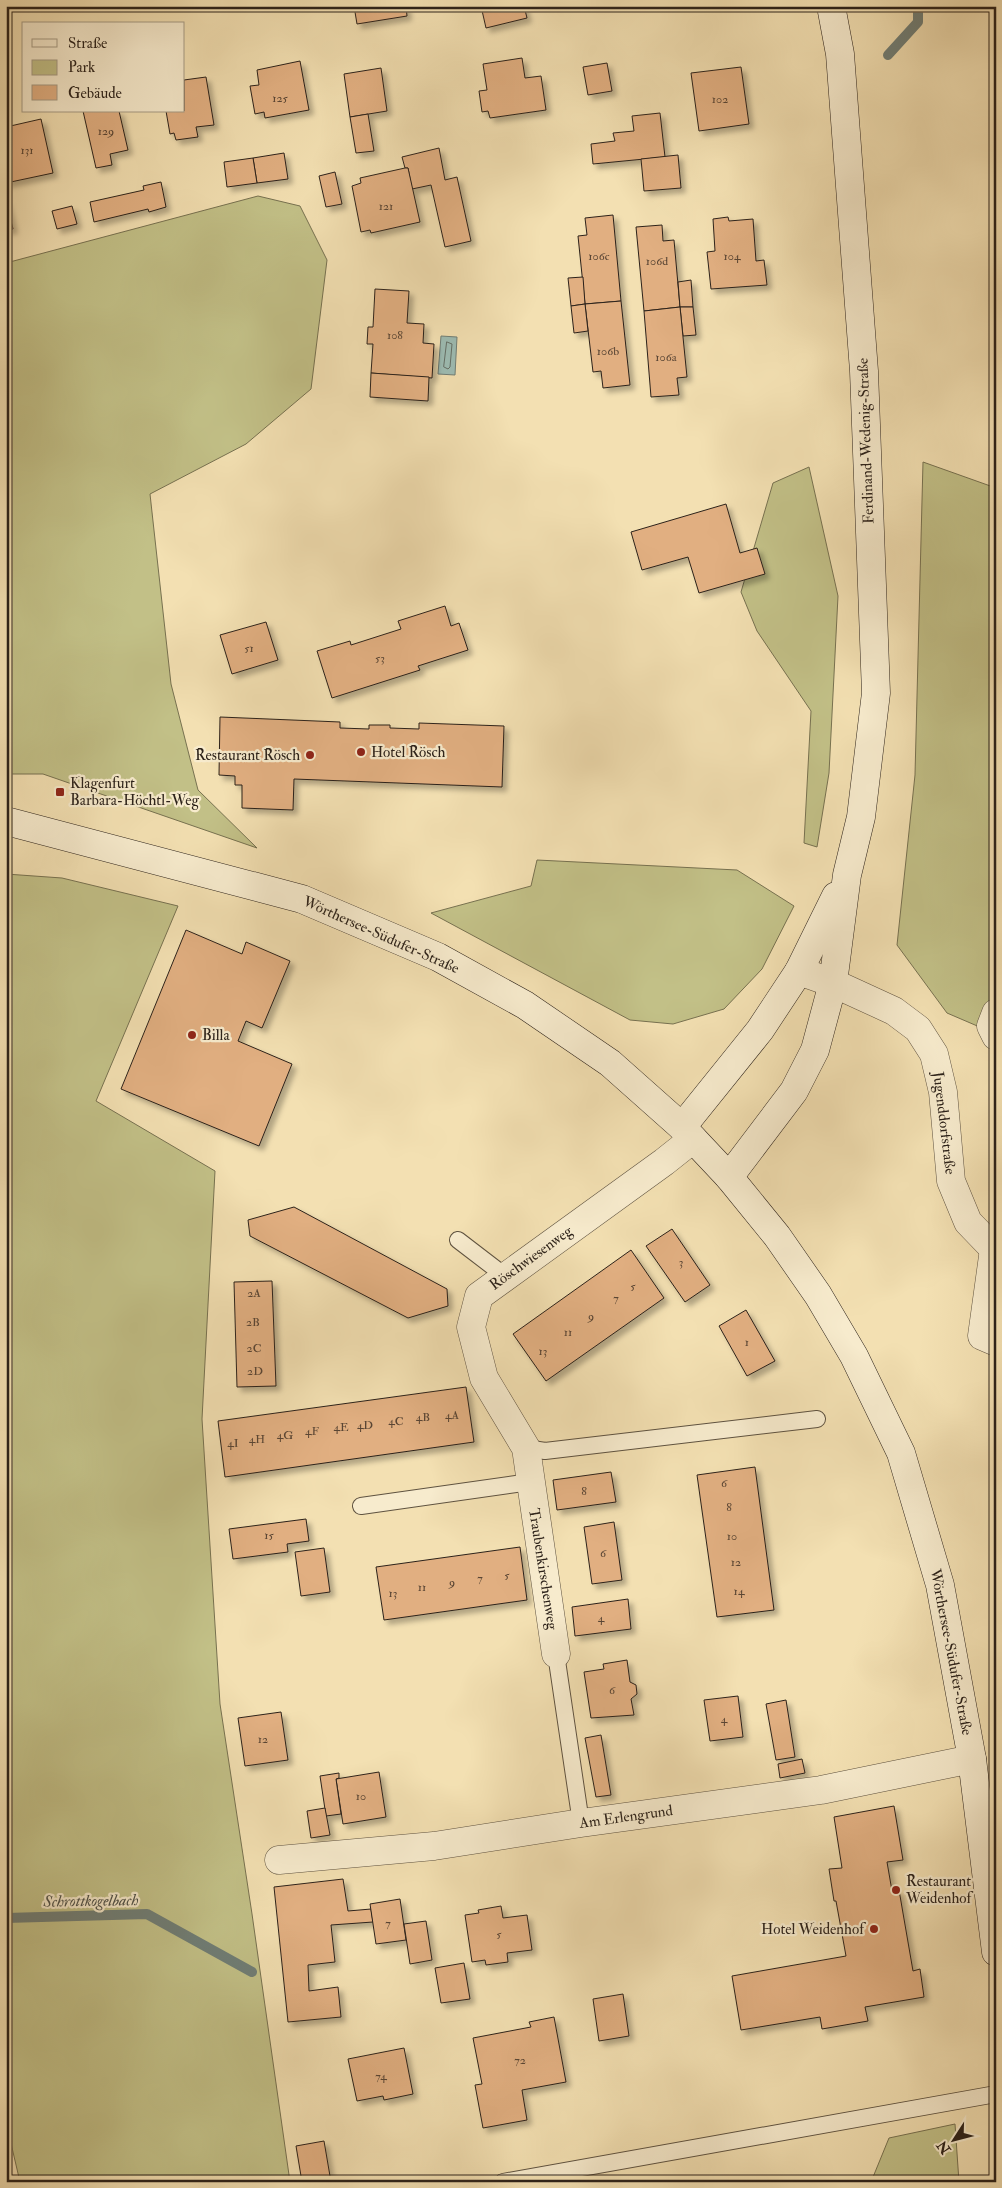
<svg xmlns="http://www.w3.org/2000/svg" width="1002" height="2188" font-family="'IM FELL Double Pica',serif">
	<defs>
		<filter id="shadow"><feDropShadow dx="4.5" dy="4.5" stdDeviation="2.5" flood-color="#0004"/></filter>
	</defs>
	<rect width="100%" height="100%" fill="#f3e0b2"/>
	<filter id="stains"><feTurbulence type="fractalNoise" baseFrequency=".004" numOctaves="4"/><feColorMatrix values="0 0 0 0 .2 0 0 0 0 .09 0 0 0 0 .02 0 0 0 .5 -.17"/></filter>
	<radialGradient id="worn" r=".72"><stop offset=".6" stop-color="#630" stop-opacity="0"/><stop offset="1" stop-color="#630" stop-opacity=".3"/></radialGradient>
	<g fill="#c2c087" stroke="#777150">
		<path d="M 258,196 L 300,206 L 327,260 L 311,389 L 246,444 L 150,494 L 171,684 L 198,790 L 257,848 L 43,774 L 6,774 L 6,263 Z"/>
		<path d="M 923,462 L 996,488 L 996,1034 L 947,1013 L 897,945 L 915,775 Z"/>
		<path d="M 809,467 L 838,596 L 829,773 L 817,847 L 804,843 L 811,711 L 757,631 L 741,592 L 773,483 Z"/>
		<path d="M 537,860 L 737,870 L 794,906 L 762,969 L 724,1009 L 673,1024 L 630,1020 L 431,913 L 531,886 Z"/>
		<path d="M 6,874 L 62,878 L 178,906 L 96,1101 L 215,1171 L 202,1419 L 220,1704 L 252,1914 L 290,2182 L 20,2182 L 6,2122 Z"/>
		<path d="M 955,2124 L 959,2182 L 871,2182 L 889,2138 Z"/>
	</g>
	<path fill="#9dbcb3" stroke="#707e76" d="M 441,336 L 457,337 L 455,375 L 438,374 Z"/>
	<g fill="none" stroke-linecap="round" stroke-linejoin="round">
		<path stroke="#646f66" stroke-width="1" d="M 447,342 L 452,344 L 450,367 L 448,369 L 444,367 Z"/>
		<g stroke="#707e76" stroke-width="10">
			<path d="M 888,55 L 918,22 L 918,6"/>
			<path d="M 6,1918 L 147,1914 L 252,1972"/>
		</g>
	</g>
	<g fill="#e1af81" stroke="#2c221a" filter="url(#shadow)">
		<path d="M 354,6 L 406,6 L 407,16 L 357,24 Z"/>
		<path d="M 481,6 L 524,6 L 527,18 L 486,28 Z"/>
		<path d="M 522,58 L 525,78 L 541,76 L 546,110 L 490,118 L 488,111 L 482,112 L 479,91 L 487,90 L 483,64 Z"/>
		<path d="M 300,61 L 309,110 L 265,118 L 264,112 L 255,114 L 250,86 L 259,85 L 257,70 Z"/>
		<path d="M 607,63 L 612,91 L 588,95 L 583,67 Z"/>
		<path d="M 741,67 L 749,124 L 699,131 L 691,73 Z"/>
		<path d="M 381,68 L 387,111 L 350,117 L 344,74 Z"/>
		<path d="M 206,77 L 214,125 L 196,127 L 198,137 L 176,140 L 174,133 L 170,134 L 166,111 L 184,111 L 184,80 Z"/>
		<path d="M 83,111 L 119,111 L 128,150 L 110,154 L 112,165 L 96,168 Z"/>
		<path d="M 660,113 L 665,157 L 593,164 L 591,144 L 615,141 L 613,133 L 634,131 L 632,116 Z"/>
		<path d="M 368,114 L 374,151 L 356,153 L 350,117 Z"/>
		<path d="M 41,119 L 53,173 L 6,183 L 6,127 Z"/>
		<path d="M 439,148 L 445,180 L 457,177 L 471,241 L 445,247 L 431,185 L 412,189 L 408,168 L 405,168 L 402,157 Z"/>
		<path d="M 284,153 L 288,179 L 257,183 L 253,158 Z"/>
		<path d="M 678,155 L 681,188 L 644,191 L 641,159 Z"/>
		<path d="M 253,158 L 257,183 L 227,187 L 224,162 Z"/>
		<path d="M 405,168 L 408,168 L 420,222 L 371,233 L 370,230 L 361,232 L 352,186 L 361,183 L 360,178 Z"/>
		<path d="M 335,172 L 342,204 L 326,207 L 319,176 Z"/>
		<path d="M 161,182 L 166,207 L 149,212 L 148,209 L 94,222 L 90,202 L 144,190 L 143,186 Z"/>
		<path d="M 6,200 L 13,229 L 6,230 Z"/>
		<path d="M 72,206 L 77,224 L 57,229 L 52,211 Z"/>
		<path d="M 613,215 L 621,301 L 585,304 L 578,236 L 587,235 L 585,218 Z"/>
		<path d="M 728,217 L 729,221 L 753,219 L 756,261 L 764,260 L 767,285 L 711,289 L 707,252 L 715,251 L 713,219 Z"/>
		<path d="M 662,225 L 663,241 L 674,240 L 680,307 L 644,311 L 636,227 Z"/>
		<path d="M 583,277 L 585,304 L 571,306 L 568,278 Z"/>
		<path d="M 691,280 L 693,307 L 680,307 L 678,282 Z"/>
		<path d="M 375,289 L 409,291 L 407,323 L 424,324 L 423,343 L 434,344 L 432,378 L 371,373 L 373,344 L 367,344 L 368,327 L 373,327 Z"/>
		<path d="M 621,301 L 630,385 L 603,388 L 601,371 L 593,372 L 585,304 Z"/>
		<path d="M 585,304 L 588,331 L 574,333 L 571,306 Z"/>
		<path d="M 680,307 L 693,307 L 696,335 L 683,336 Z"/>
		<path d="M 680,307 L 687,377 L 677,378 L 679,395 L 651,397 L 644,311 Z"/>
		<path d="M 371,373 L 429,377 L 428,401 L 370,397 Z"/>
		<path d="M 726,504 L 740,553 L 757,548 L 765,574 L 699,593 L 688,557 L 642,570 L 631,532 Z"/>
		<path d="M 445,606 L 451,626 L 459,623 L 468,650 L 418,666 L 420,670 L 332,698 L 317,651 L 350,641 L 351,645 L 401,629 L 398,621 Z"/>
		<path d="M 266,622 L 278,660 L 232,674 L 220,635 Z"/>
		<path d="M 220,717 L 340,722 L 340,728 L 369,729 L 369,725 L 390,725 L 390,728 L 419,729 L 419,723 L 504,726 L 502,787 L 294,779 L 293,810 L 242,808 L 242,785 L 235,785 L 235,776 L 219,775 Z"/>
		<path d="M 186,930 L 242,954 L 246,942 L 290,961 L 262,1028 L 246,1021 L 238,1041 L 292,1064 L 259,1146 L 121,1089 Z"/>
		<path d="M 294,1207 L 447,1289 L 448,1306 L 408,1318 L 250,1236 L 248,1220 Z"/>
		<path d="M 672,1229 L 710,1285 L 685,1302 L 646,1246 Z"/>
		<path d="M 631,1250 L 664,1298 L 546,1381 L 513,1334 Z"/>
		<path d="M 272,1281 L 276,1386 L 237,1387 L 234,1282 Z"/>
		<path d="M 746,1310 L 775,1361 L 747,1376 L 719,1326 Z"/>
		<path d="M 466,1387 L 474,1442 L 225,1477 L 218,1421 Z"/>
		<path d="M 755,1467 L 774,1610 L 717,1617 L 697,1475 Z"/>
		<path d="M 611,1472 L 616,1502 L 557,1510 L 553,1480 Z"/>
		<path d="M 306,1519 L 309,1541 L 287,1544 L 288,1552 L 233,1559 L 229,1529 Z"/>
		<path d="M 614,1522 L 622,1580 L 592,1584 L 584,1527 Z"/>
		<path d="M 520,1547 L 527,1600 L 384,1620 L 376,1567 Z"/>
		<path d="M 324,1548 L 330,1592 L 301,1596 L 295,1552 Z"/>
		<path d="M 628,1599 L 631,1629 L 575,1636 L 572,1607 Z"/>
		<path d="M 627,1660 L 630,1682 L 636,1685 L 637,1694 L 631,1699 L 634,1715 L 591,1718 L 584,1672 L 604,1669 L 603,1664 Z"/>
		<path d="M 738,1696 L 743,1737 L 710,1741 L 704,1700 Z"/>
		<path d="M 786,1700 L 795,1757 L 776,1760 L 766,1704 Z"/>
		<path d="M 281,1712 L 288,1760 L 245,1766 L 238,1718 Z"/>
		<path d="M 601,1735 L 611,1795 L 596,1797 L 585,1738 Z"/>
		<path d="M 802,1759 L 805,1773 L 780,1778 L 778,1764 Z"/>
		<path d="M 379,1772 L 386,1817 L 343,1824 L 336,1779 Z"/>
		<path d="M 339,1773 L 339,1778 L 336,1779 L 341,1814 L 326,1816 L 320,1776 Z"/>
		<path d="M 894,1806 L 903,1860 L 887,1862 L 892,1891 L 899,1890 L 913,1971 L 920,1969 L 924,1997 L 865,2007 L 868,2021 L 822,2029 L 820,2017 L 741,2030 L 732,1976 L 846,1956 L 836,1901 L 834,1901 L 829,1869 L 842,1868 L 834,1817 Z"/>
		<path d="M 325,1808 L 330,1835 L 311,1838 L 307,1811 Z"/>
		<path d="M 343,1879 L 348,1911 L 371,1909 L 373,1922 L 331,1925 L 335,1962 L 308,1965 L 309,1991 L 338,1987 L 341,2017 L 288,2022 L 274,1887 Z"/>
		<path d="M 400,1899 L 406,1940 L 376,1944 L 370,1904 Z"/>
		<path d="M 501,1906 L 503,1918 L 527,1915 L 532,1950 L 507,1953 L 508,1962 L 486,1965 L 485,1960 L 472,1962 L 465,1915 L 479,1913 L 478,1910 Z"/>
		<path d="M 426,1921 L 432,1960 L 410,1964 L 404,1924 Z"/>
		<path d="M 464,1963 L 470,1999 L 441,2003 L 435,1968 Z"/>
		<path d="M 623,1994 L 629,2036 L 599,2041 L 593,1999 Z"/>
		<path d="M 554,2017 L 566,2082 L 522,2090 L 527,2120 L 483,2128 L 475,2085 L 482,2084 L 473,2038 L 531,2027 L 529,2022 Z"/>
		<path d="M 404,2048 L 413,2094 L 384,2100 L 383,2096 L 357,2101 L 348,2059 Z"/>
		<path d="M 324,2141 L 331,2182 L 302,2182 L 296,2146 Z"/>
	</g>
	<g fill="none" stroke-linecap="round" stroke-linejoin="round">
		<g stroke="#5e5240" stroke-width="18">
			<g id="lane">
				<path d="M 458,1240 L 505,1276"/>
				<path d="M 526,1448 L 545,1451 L 817,1419"/>
				<path d="M 361,1506 L 530,1482"/>
				<path d="M 556,1654 L 581,1823"/>
				<path d="M 503,2182 L 996,2094"/>
			</g>
		</g>
		<g stroke="#5e5240" stroke-width="29">
			<g id="street">
				<path d="M 799,971 L 833,983 L 894,1011 L 918,1029 L 934,1054 L 943,1092 L 951,1181 L 968,1222 L 994,1249"/>
				<path d="M 996,1013 L 991,1026 L 996,1036"/>
				<path d="M 994,1249 L 982,1336 L 996,1342"/>
				<path d="M 556,1654 L 526,1448 L 484,1378 L 471,1327 L 479,1296 L 664,1162 L 693,1139"/>
				<path d="M 279,1860 L 434,1846 L 581,1823 L 821,1790 L 972,1759"/>
			</g>
		</g>
		<g stroke="#2c221a" stroke-width="29">
			<g id="secondary">
				<path d="M 6,821 L 302,899 L 438,957 L 525,1005 L 610,1063 L 682,1127 L 729,1177 L 777,1236 L 818,1295 L 854,1356 L 901,1453 L 940,1585 L 972,1759 L 996,1952"/>
				<path d="M 682,1127 L 760,1030 L 799,971 L 836,896"/>
				<path d="M 729,1177 L 794,1091 L 815,1050 L 833,983 L 847,875 L 861,817 L 876,693 L 864,371 L 840,54 L 831,6"/>
			</g>
		</g>
		<use href="#lane" stroke="#f7ebcd" stroke-width="16"/>
		<use href="#street" stroke="#f7ebcd" stroke-width="28"/>
		<use href="#secondary" stroke="#f7ebcd" stroke-width="28"/>
	</g>
	<g fill="#8f2418" stroke="#f7ebcd" stroke-width="2">
		<circle cx="361" cy="752" r="5"/>
		<circle cx="310" cy="755" r="5"/>
		<rect x="55" y="787" width="10" height="10" rx="2.5"/>
		<circle cx="192" cy="1035" r="5"/>
		<circle cx="896" cy="1890" r="5"/>
		<circle cx="874" cy="1929" r="5"/>
	</g>
	<g text-anchor="middle" dominant-baseline="central" stroke-width="4.5" stroke-linejoin="round" paint-order="stroke">
		<g font-size="12" fill="#594534">
			<text x="280" y="98">125</text>
			<text x="720" y="99">102</text>
			<text x="106" y="131">129</text>
			<text x="27" y="150">131</text>
			<text x="386" y="206">121</text>
			<text x="599" y="256">106c</text>
			<text x="732" y="256">104</text>
			<text x="657" y="261">106d</text>
			<text x="395" y="335">108</text>
			<text x="608" y="351">106b</text>
			<text x="666" y="357">106a</text>
			<text x="249" y="648">51</text>
			<text x="380" y="658">53</text>
			<text x="681" y="1262">3</text>
			<text x="633" y="1286">5</text>
			<text x="254" y="1293">2A</text>
			<text x="616" y="1298">7</text>
			<text x="591" y="1316">9</text>
			<text x="253" y="1322">2B</text>
			<text x="568" y="1332">11</text>
			<text x="747" y="1342">1</text>
			<text x="254" y="1348">2C</text>
			<text x="543" y="1351">13</text>
			<text x="255" y="1371">2D</text>
			<text x="452" y="1415">4A</text>
			<text x="423" y="1417">4B</text>
			<text x="396" y="1421">4C</text>
			<text x="365" y="1425">4D</text>
			<text x="341" y="1427">4E</text>
			<text x="312" y="1431">4F</text>
			<text x="285" y="1435">4G</text>
			<text x="257" y="1439">4H</text>
			<text x="233" y="1443">4I</text>
			<text x="724" y="1483">6</text>
			<text x="584" y="1491">8</text>
			<text x="729" y="1507">8</text>
			<text x="269" y="1535">15</text>
			<text x="732" y="1536">10</text>
			<text x="603" y="1553">6</text>
			<text x="736" y="1562">12</text>
			<text x="507" y="1575">5</text>
			<text x="480" y="1578">7</text>
			<text x="452" y="1582">9</text>
			<text x="422" y="1587">11</text>
			<text x="739" y="1591">14</text>
			<text x="393" y="1593">13</text>
			<text x="601" y="1618">4</text>
			<text x="612" y="1690">6</text>
			<text x="724" y="1719">4</text>
			<text x="263" y="1739">12</text>
			<text x="361" y="1796">10</text>
			<text x="388" y="1923">7</text>
			<text x="499" y="1934">5</text>
			<text x="520" y="2060">72</text>
			<text x="381" y="2076">74</text>
		</g>
		<g font-size="15" fill="#2c221a" stroke="#f7ebcd">
			<text transform="translate(866 441) rotate(-92)">Ferdinand-Wedenig-Straße</text>
			<text transform="translate(381 935) rotate(24)">Wörthersee-Südufer-Straße</text>
			<text transform="translate(944 1123) rotate(83)">Jugenddorfstraße</text>
			<text transform="translate(531 1258) rotate(-36)">Röschwiesenweg</text>
			<text transform="translate(543 1569) rotate(81)">Traubenkirschenweg</text>
			<text transform="translate(951 1652) rotate(79)">Wörthersee-Südufer-Straße</text>
			<text transform="translate(626 1817) rotate(-8)">Am Erlengrund</text>
		</g>
		<g font-size="15" fill="#2c221a" stroke="#f7ebcd" text-anchor="start">
			<text x="371" y="752">Hotel Rösch</text>
			<text x="300" y="755" text-anchor="end">Restaurant Rösch</text>
			<text x="70" y="783">Klagenfurt<tspan x="70" dy="17">Barbara-Höchtl-Weg</tspan></text>
			<text x="202" y="1035">Billa</text>
			<text x="906" y="1881">Restaurant<tspan x="906" dy="17">Weidenhof</tspan></text>
			<text x="864" y="1929" text-anchor="end">Hotel Weidenhof</text>
		</g>
		<g font-size="16" font-style="italic" fill="#4e5048" stroke="#f7ebcd">
			<text transform="translate(91 1901) rotate(-1)">Schrottkogelbach</text>
		</g>
	</g>
	<rect width="1002" height="2188" fill="none" stroke="#f3e0b2" stroke-width="25"/>
	<rect x="8" y="8" width="987" height="2173" fill="none" stroke="#2c221a" stroke-width="2.5"/>
	<rect x="12" y="12" width="977" height="2163" fill="none" stroke="#2c221a"/>
	<rect x="22" y="22" width="162" height="90" fill="#f7ebcd" stroke="#a69b85"/>
	<rect x="32" y="39" width="25" height="8" fill="#f7ebcd" stroke="#a69b85"/>
	<text x="68" y="48" font-size="15" fill="#2c221a">Straße</text>
	<rect x="32" y="60" width="25" height="15" fill="#c2c087" stroke="#a69b85"/>
	<text x="68" y="72" font-size="15" fill="#2c221a">Park</text>
	<rect x="32" y="85" width="25" height="15" fill="#e1af81" stroke="#a69b85"/>
	<text x="68" y="98" font-size="15" fill="#2c221a">Gebäude</text>
	<g transform="translate(954 2140) rotate(234)" stroke="#f7ebcd" stroke-width="4" paint-order="stroke">
	<path d="M0-4L9 19L0 12L-9 19Z" fill="#2c221a"/>
	<text y="-8" font-size="14" font-weight="bold" text-anchor="middle" fill="#2c221a">N</text>
	</g>
	<rect width="100%" height="100%" filter="url(#stains)"/>
	<rect width="100%" height="100%" fill="url(#worn)"/>
</svg>
